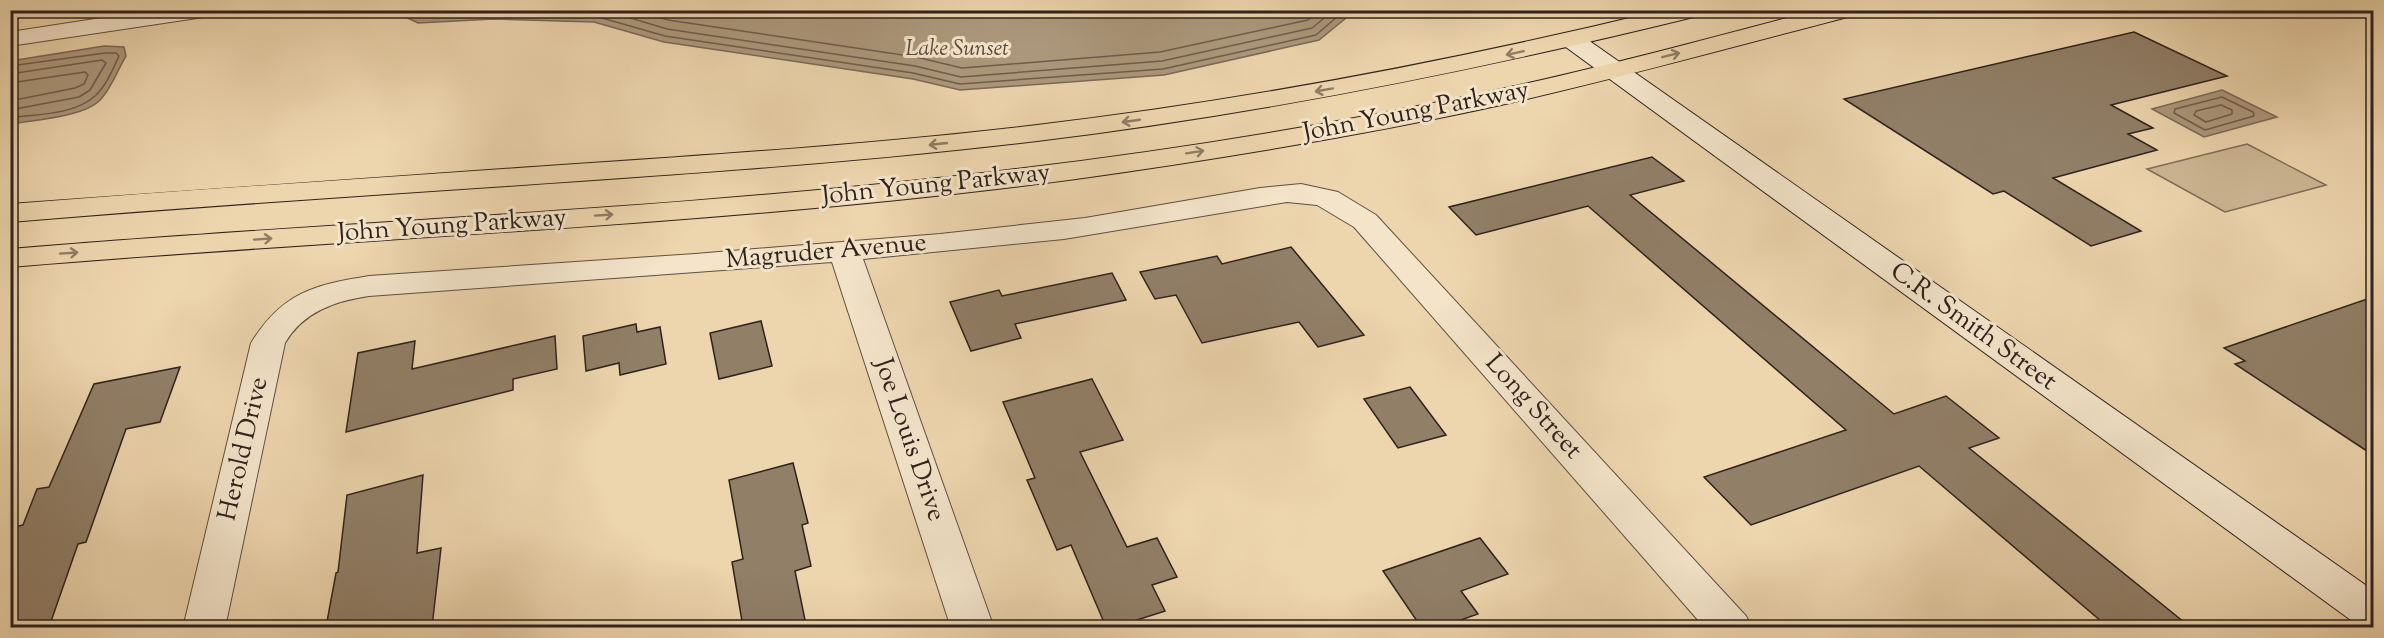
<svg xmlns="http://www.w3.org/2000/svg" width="2384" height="638" font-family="'Sorts Mill Goudy',serif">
	<rect width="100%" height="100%" fill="#edd5ad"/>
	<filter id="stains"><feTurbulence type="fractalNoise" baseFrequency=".00333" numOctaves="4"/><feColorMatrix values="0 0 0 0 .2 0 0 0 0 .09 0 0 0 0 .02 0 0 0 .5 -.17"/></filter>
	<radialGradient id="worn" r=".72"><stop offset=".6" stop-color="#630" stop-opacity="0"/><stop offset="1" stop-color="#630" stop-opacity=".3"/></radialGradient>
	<path fill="#cdb795" stroke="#7e6c59" stroke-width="1.5" d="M 2247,144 L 2326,185 L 2225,212 L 2147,169 Z"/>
	<g fill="#ac987c" stroke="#7a6956" stroke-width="1.5">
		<path d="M 393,11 L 1351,11 L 1351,14 L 1319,40 L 1164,75 L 960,90 L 913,79 L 664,42 L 594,22 L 494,19 L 418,23 Z"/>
		<path d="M 104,46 L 124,47 L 126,56 C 118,69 111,89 100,100 C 84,117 33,120 11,124 L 11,61 Z"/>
		<path d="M 2222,90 L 2277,117 L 2204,137 L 2152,109 Z"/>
	</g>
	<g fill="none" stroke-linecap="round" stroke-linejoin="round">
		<g stroke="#6d5d4c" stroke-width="1.5">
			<path d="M 407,10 L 420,16 L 494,13 L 595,16 L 665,36 L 913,73 L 960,84 L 1163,69 L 1316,35 L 1345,10"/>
			<path d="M 604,10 L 667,29 L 915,66 L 961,77 L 1162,61 L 1312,28 L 1334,10"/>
			<path d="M 636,10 L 668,20 L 916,57 L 962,68 L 1160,52 L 1308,20 L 1320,10"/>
			<path d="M 10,66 L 105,53 L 116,53 L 119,56 C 113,69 106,86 95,96 C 74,115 37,114 10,118"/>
			<path d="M 10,74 L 102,60 L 106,63 L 90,90 L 79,97 L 10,110"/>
			<path d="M 10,83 L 85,72 L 88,75 L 84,84 L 75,88 L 10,101"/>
			<path d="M 2222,97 L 2253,112 L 2254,116 L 2205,130 L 2174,113 L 2175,109 Z"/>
			<path d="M 2221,105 L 2232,110 L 2232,114 L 2206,122 L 2194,115 L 2196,111 Z"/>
		</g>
	</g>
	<g fill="#917f68" stroke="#2e221d" stroke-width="1.5">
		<path d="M 2134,32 L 2227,76 L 2111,105 L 2153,128 L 2128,134 L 2157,150 L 2053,178 L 2141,231 L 2091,246 L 2004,191 L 1993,194 L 1844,99 Z"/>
		<path d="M 1652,157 L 1684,181 L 1630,195 L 1894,414 L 1946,396 L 1999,438 L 1969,448 L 2190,627 L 2108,627 L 1919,466 L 1751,525 L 1704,477 L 1846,430 L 1588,206 L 1476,235 L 1449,207 Z"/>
		<path d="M 1291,247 L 1364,335 L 1318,347 L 1299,322 L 1202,343 L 1176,295 L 1155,299 L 1140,272 L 1217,256 L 1222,264 Z"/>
		<path d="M 1112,273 L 1126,300 L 1015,324 L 1021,338 L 971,351 L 950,302 L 999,290 L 1002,296 Z"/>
		<path d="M 2373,297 L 2373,455 L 2235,364 L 2245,361 L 2224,348 Z"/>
		<path d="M 761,321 L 772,366 L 719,379 L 710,333 Z"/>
		<path d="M 636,324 L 637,332 L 660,327 L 666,364 L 620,375 L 619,363 L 586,371 L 583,336 Z"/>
		<path d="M 555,336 L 557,369 L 513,379 L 513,390 L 346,432 L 358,353 L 415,341 L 412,369 Z"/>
		<path d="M 180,367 L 160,422 L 126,429 L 86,542 L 78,544 L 49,627 L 10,627 L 10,528 L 23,525 L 37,489 L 49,487 L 94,384 Z"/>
		<path d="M 1092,379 L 1123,440 L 1080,452 L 1127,547 L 1157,538 L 1177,577 L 1152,585 L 1165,611 L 1115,627 L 1106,627 L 1071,545 L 1057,550 L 1027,480 L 1035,478 L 1003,402 Z"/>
		<path d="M 1410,387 L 1446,435 L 1398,448 L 1364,399 Z"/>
		<path d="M 793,463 L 808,523 L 802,525 L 811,566 L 795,571 L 805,620 L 780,627 L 743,627 L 732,562 L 743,559 L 729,480 Z"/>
		<path d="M 423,475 L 417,553 L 441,548 L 432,627 L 326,627 L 336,573 L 338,572 L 347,495 Z"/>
		<path d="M 1480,538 L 1508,574 L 1461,591 L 1478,614 L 1441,627 L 1421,627 L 1383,571 Z"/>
	</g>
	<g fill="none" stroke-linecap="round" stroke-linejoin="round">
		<g stroke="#5e4f41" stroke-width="2">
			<g id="street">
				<path d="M 153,10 L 215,10 L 212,15 L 204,17 L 10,46 L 10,32 Z"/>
				<path d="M 1301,184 L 1338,192 L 1376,215 L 1746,616 L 1752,628 L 1705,628 L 1354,227 L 1317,205 L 1287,202 L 1064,239 L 863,259 L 994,628 L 951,628 L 832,262 L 369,296 C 335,301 303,312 285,343 L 225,628 L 183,628 L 251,343 C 282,293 313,285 369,276 L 695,254 L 940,234 L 1085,218 L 1260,188 Z"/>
			</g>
		</g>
		<g stroke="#2e221d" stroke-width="2">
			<path id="secondary" d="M 1572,33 L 1581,35 L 2374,591 L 2374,628 L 2359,626 L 1563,45 L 1560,40 L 1563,35 Z"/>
		</g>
		<g stroke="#2e221d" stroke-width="2">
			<g id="primary">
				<path d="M 1663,10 L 1705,10 L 1702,15 C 1483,69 1261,114 1037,141 C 861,162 684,174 507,186 C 341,197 176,208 10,222 L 10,204 C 175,191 339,180 503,169 C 681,157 860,146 1037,125 C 1248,100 1457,60 1663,10 Z"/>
				<path d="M 1817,10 L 1858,10 L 1855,15 C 1737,46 1620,78 1501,105 C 1360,136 1218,159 1076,179 C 723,226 365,237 10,267 L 10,249 C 343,221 677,210 1008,170 C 1172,151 1335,124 1497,90 C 1604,67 1711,38 1817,10 Z"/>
			</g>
		</g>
		<use href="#street" fill="#f3e4ca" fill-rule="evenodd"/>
		<use href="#secondary" fill="#f3e4ca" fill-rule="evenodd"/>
		<use href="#primary" fill="#edd5ad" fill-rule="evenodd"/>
	</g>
	<defs><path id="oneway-shaft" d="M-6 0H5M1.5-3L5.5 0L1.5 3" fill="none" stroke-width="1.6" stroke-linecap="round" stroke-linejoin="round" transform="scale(1.5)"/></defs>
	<g stroke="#8e7c65">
		<use href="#oneway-shaft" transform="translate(1515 53) rotate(168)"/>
		<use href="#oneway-shaft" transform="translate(1671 55) rotate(-14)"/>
		<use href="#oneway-shaft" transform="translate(1324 90) rotate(170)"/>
		<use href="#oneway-shaft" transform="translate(1131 121) rotate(172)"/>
		<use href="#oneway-shaft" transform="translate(938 144) rotate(174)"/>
		<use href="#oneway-shaft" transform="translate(1195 152) rotate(-9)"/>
		<use href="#oneway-shaft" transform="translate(604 215) rotate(-4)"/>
		<use href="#oneway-shaft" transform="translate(263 239) rotate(-4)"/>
		<use href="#oneway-shaft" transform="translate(69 253) rotate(-4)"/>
	</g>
	<g text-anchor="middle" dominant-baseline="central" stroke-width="6" stroke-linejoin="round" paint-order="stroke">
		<g font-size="22" font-style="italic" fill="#5a4b3e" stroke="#f3e4ca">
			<text x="957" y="50">Lake Sunset</text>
		</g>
		<g font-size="26" fill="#2e221d" stroke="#f3e4ca">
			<text transform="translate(1416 112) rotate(-11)">John Young Parkway</text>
			<text transform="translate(936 185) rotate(-6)">John Young Parkway</text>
			<text transform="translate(452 226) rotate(-4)">John Young Parkway</text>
			<text transform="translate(826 252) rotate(-5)">Magruder Avenue</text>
			<text transform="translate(1973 327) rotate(36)">C.R. Smith Street</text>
			<text transform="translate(1533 407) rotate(48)">Long Street</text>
			<text transform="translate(909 440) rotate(71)">Joe Louis Drive</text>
			<text transform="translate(244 449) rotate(-77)">Herold Drive</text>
		</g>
	</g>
	<rect width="2384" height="638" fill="none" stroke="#edd5ad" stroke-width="36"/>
	<rect x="12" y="12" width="2360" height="614" fill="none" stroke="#2e221d" stroke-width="3"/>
	<rect x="18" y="18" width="2348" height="602" fill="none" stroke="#2e221d" stroke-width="1.5"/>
	<rect width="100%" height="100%" filter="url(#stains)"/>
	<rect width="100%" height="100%" fill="url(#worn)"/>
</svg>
